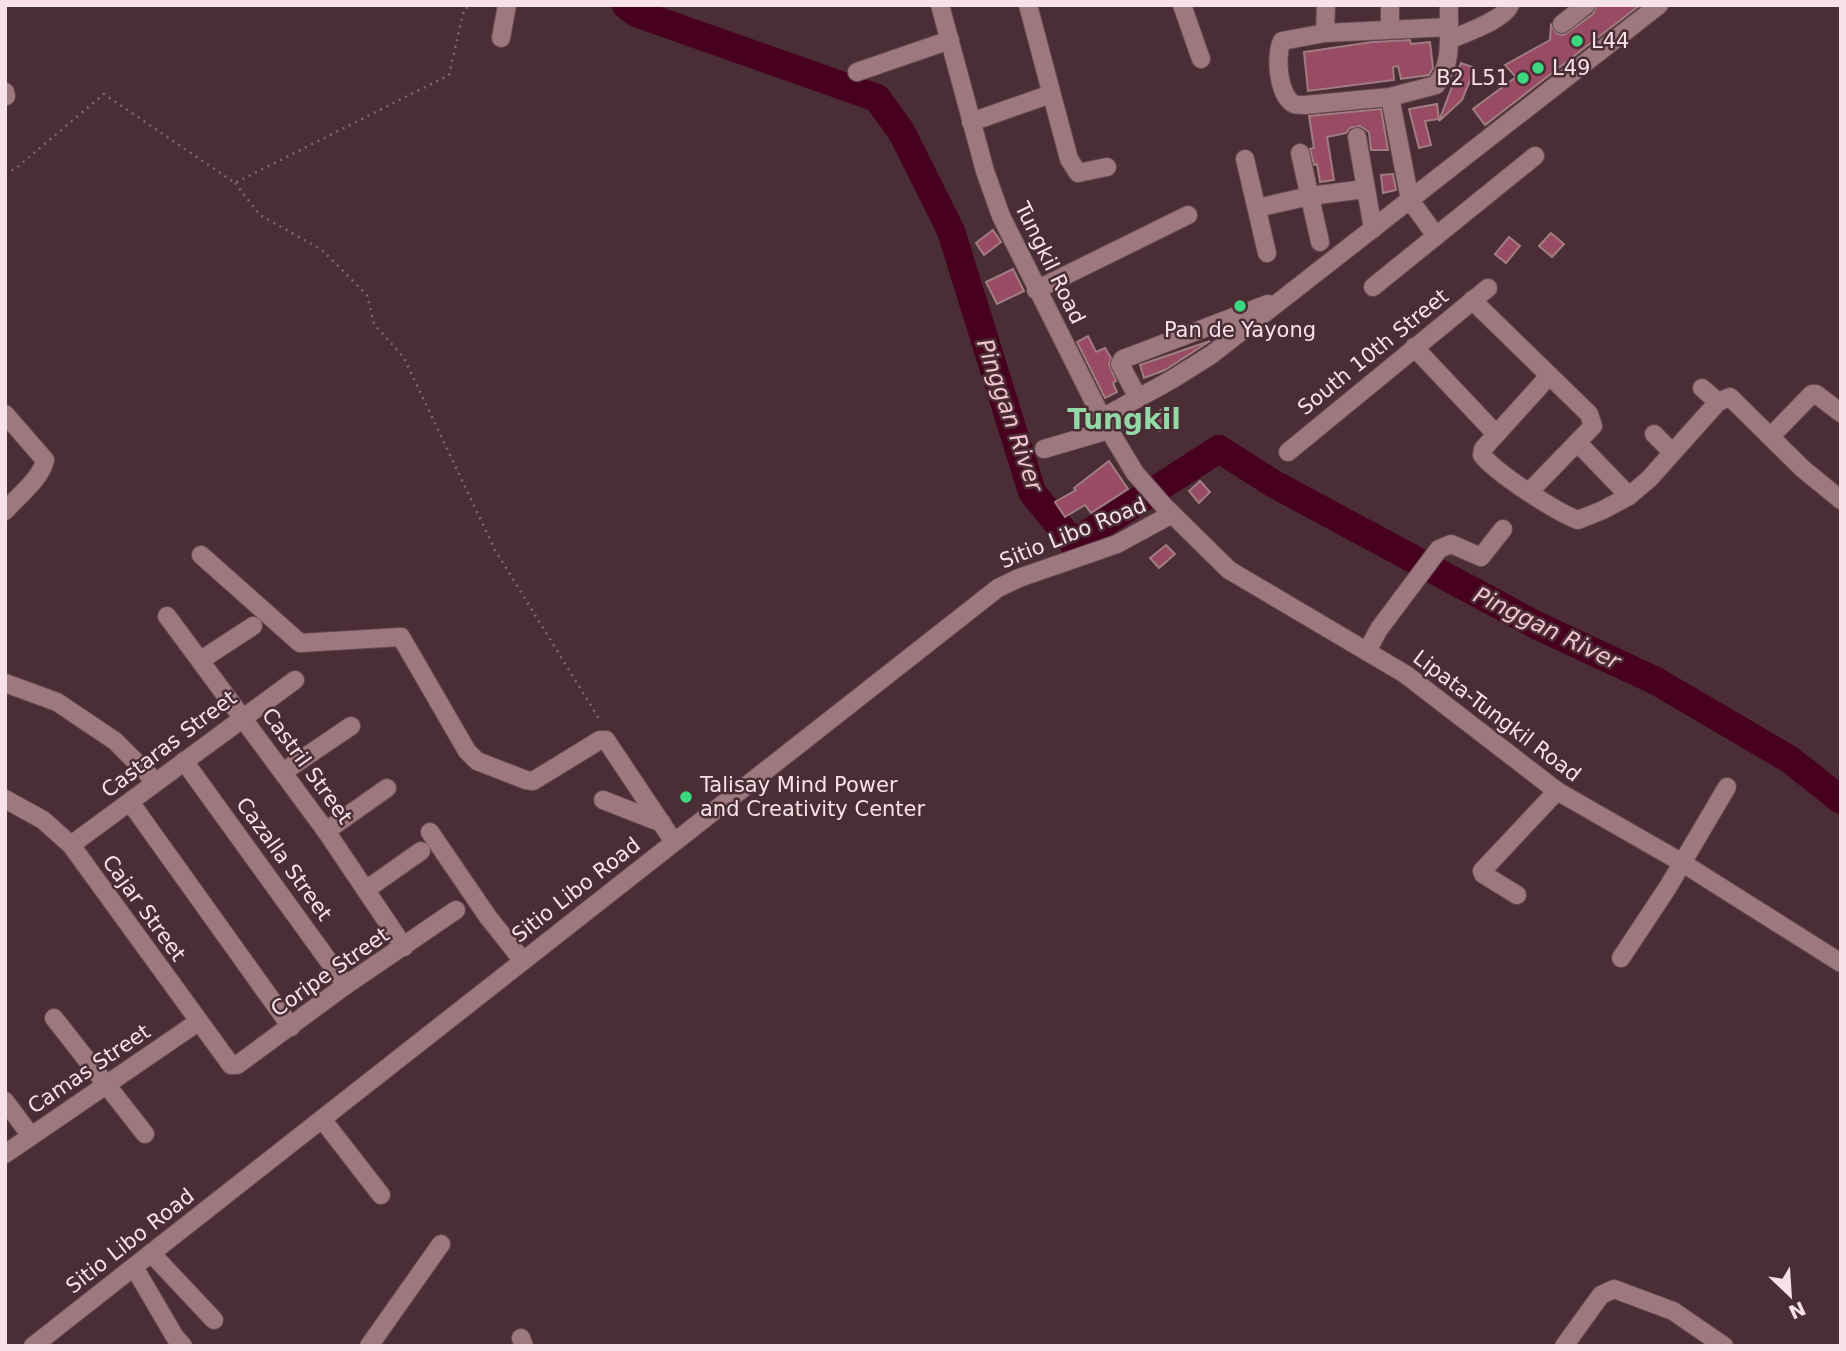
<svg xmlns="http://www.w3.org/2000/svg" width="1846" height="1351" font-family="'DejaVu Sans',sans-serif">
	<rect width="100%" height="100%" fill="#4b2d35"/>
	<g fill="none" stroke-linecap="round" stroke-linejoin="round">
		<path stroke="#47001e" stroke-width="28" d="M 626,5 L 636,13 L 877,98 L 901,131 L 951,231 L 1032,492 L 1073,543 L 1219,449 L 1274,484 L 1536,625 L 1656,681 L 1789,759 L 1841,800"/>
	</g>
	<g fill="#984b62" stroke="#a07d85" stroke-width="2">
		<path d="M 1597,5 L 1640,5 L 1485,125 L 1473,109 L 1516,77 L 1505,65 L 1550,40 L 1551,25 L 1557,34 L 1564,35 L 1593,14 Z"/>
		<path d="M 1410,40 L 1411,44 L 1430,42 L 1433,68 L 1429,75 L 1401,79 L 1398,66 L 1393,67 L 1394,80 L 1308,91 L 1304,52 L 1372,42 Z"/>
		<path d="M 1461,63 L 1475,68 L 1462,100 L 1439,121 Z"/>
		<path d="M 1437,104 L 1439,119 L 1425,121 L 1431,145 L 1419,148 L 1409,109 Z"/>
		<path d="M 1381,109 L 1388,150 L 1371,150 L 1369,132 L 1360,126 L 1350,128 L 1346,133 L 1327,137 L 1334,180 L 1320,182 L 1317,164 L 1314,165 L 1310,149 L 1314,148 L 1309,116 Z"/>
		<path d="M 1393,174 L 1396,190 L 1383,193 L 1381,175 Z"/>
		<path d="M 993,230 L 1001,242 L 984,255 L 976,243 Z"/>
		<path d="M 1551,233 L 1564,244 L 1552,257 L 1539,246 Z"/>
		<path d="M 1509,237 L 1520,246 L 1506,263 L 1495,254 Z"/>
		<path d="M 1013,269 L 1024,291 L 997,304 L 986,282 Z"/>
		<path d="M 1088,336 L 1096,352 L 1105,348 L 1111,358 L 1109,364 L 1116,381 L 1113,383 L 1117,392 L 1105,398 L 1077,342 Z"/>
		<path d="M 1210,341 L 1165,370 L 1144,378 L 1140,365 Z"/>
		<path d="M 1167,406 L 1177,420 L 1160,431 L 1155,414 Z"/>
		<path d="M 1109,461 L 1128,489 L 1091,513 L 1085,505 L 1065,517 L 1055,502 L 1076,490 L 1074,488 Z"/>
		<path d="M 1200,481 L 1210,492 L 1199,503 L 1189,491 Z"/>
		<path d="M 1166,545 L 1175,554 L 1159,568 L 1150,558 Z"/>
	</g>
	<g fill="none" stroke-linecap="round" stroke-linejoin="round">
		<g stroke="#674a51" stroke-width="20">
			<g id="minor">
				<path d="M 940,5 L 985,171 L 1001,216 L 1102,418 L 1135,473 L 1164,506 L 1229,570 L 1405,674 L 1557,791 L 1681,862 L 1841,963"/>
				<path d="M 1028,5 L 1069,159 L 1078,173 L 1107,167"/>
				<path d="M 1182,5 L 1201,59"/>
				<path d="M 1390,5 L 1390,29"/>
				<path d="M 1562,24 L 1586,5"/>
				<path d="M 1449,27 L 1325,33 L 1282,41 C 1275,55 1278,96 1294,104 C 1297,105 1301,105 1305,105 L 1390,97 L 1436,85 C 1454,63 1448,31 1449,5"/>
				<path d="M 1325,33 L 1326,5"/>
				<path d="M 501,38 L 507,5"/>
				<path d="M 1449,40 C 1465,33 1504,20 1510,5"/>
				<path d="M 857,72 L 950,40"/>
				<path d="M 5,92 L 6,96"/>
				<path d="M 1390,97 L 1410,200 L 1436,236"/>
				<path d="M 971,122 L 1051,94"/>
				<path d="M 1357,137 L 1373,229"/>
				<path d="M 1300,153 L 1320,242"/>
				<path d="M 1245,159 L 1267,253"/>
				<path d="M 1257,208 L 1310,196 L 1365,189"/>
				<path d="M 1373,287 L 1535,156"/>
				<path d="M 1036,290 L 1188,215"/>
				<path d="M 1472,300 L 1589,414 L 1593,426 L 1529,492"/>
				<path d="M 1414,347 L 1496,434"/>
				<path d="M 1549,376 L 1483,449 L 1482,455 C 1496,473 1556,512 1578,520 L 1603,510 L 1629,496 L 1649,479 L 1718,402 L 1730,397 L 1803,469 L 1841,500"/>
				<path d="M 1702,388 L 1718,402"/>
				<path d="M 1138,398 L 1120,364 L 1123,359 L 1268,304"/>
				<path d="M 5,414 L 45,460 C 41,479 18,496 5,511"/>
				<path d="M 1102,418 L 1171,380 L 1211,355 L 1659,5"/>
				<path d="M 1654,434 L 1672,452"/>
				<path d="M 1771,436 L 1812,394 L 1816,394 L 1841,413"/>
				<path d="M 1578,443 L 1629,496"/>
				<path d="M 1044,449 L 1109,430"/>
				<path d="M 1288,452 L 1488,288"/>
				<path d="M 201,555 L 300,643 L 401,637 L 467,751 L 477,761 L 526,780 L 533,781 L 600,740 L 606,740 L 674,842"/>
				<path d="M 167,616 L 326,831 L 404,947"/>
				<path d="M 1367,651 L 1379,629 L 1439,549 L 1451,544 L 1481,557 L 1503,529"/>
				<path d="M 201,660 L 253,626"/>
				<path d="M 5,683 L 57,702 L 115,741 L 156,782"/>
				<path d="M 184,761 L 346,985"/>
				<path d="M 283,772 L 351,726"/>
				<path d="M 5,799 L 43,820 L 71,845 L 231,1065 L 237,1065 L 346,985 L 456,910"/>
				<path d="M 603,800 L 662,823"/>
				<path d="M 130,802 L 291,1027"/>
				<path d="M 326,831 L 387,788"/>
				<path d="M 430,832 L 488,917 L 523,961"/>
				<path d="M 71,845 L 295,680"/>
				<path d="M 367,889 L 421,851"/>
				<path d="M 1517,895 L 1483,874 L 1482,871 L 1557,791"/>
				<path d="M 1621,958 L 1668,887 L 1727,787"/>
				<path d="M 54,1018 L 145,1134"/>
				<path d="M 5,1101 L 31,1136"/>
				<path d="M 322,1119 L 381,1195"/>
				<path d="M 5,1154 L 198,1022"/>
				<path d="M 151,1253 L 214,1320"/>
				<path d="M 134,1267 L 175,1337 L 183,1346"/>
				<path d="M 521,1338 L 524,1346"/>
				<path d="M 33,1346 L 998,588 L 1019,578 L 1117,544 L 1172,514"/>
				<path d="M 369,1346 L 441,1244"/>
				<path d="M 1564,1346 L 1601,1295 L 1614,1289 L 1673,1311 L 1724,1346"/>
			</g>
		</g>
		<g stroke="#82676e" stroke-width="2.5" stroke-dasharray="2 5" stroke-linecap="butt">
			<path d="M 5,173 L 15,169 L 104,94 L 235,183 L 449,75 L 464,9 L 473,5"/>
			<path d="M 235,183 L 260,215 L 322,250 L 367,295 L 374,324 L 404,358 L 495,550 L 601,722"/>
		</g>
		<use href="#minor" stroke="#9d7881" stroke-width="18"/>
	</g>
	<g fill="#3cd77e" stroke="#4b2d35" stroke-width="2.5">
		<circle cx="1577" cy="41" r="7"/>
		<circle cx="1538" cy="68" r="7"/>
		<circle cx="1523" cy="78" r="7"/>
		<circle cx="1240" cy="306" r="7"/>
		<circle cx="686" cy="797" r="7"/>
	</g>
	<g text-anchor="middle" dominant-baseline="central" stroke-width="5" stroke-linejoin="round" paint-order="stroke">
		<g font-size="21" fill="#f7e3e7" stroke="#4b2d35" text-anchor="start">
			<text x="1591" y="41">L44</text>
			<text x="1552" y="68">L49</text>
			<text x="1509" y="78" text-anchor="end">B2 L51</text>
			<text x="1240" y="330" text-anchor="middle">Pan de Yayong</text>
			<text x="700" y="785">Talisay Mind Power<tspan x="700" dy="24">and Creativity Center</tspan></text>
		</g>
		<g font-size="21" fill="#f7e3e7" stroke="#4b2d35">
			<text transform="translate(1050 263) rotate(64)">Tungkil Road</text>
			<text transform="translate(1373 352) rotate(-39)">South 10th Street</text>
			<text transform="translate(1073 533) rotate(-22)">Sitio Libo Road</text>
			<text transform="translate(1497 716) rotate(37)">Lipata-Tungkil Road</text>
			<text transform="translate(169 744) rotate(-37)">Castaras Street</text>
			<text transform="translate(307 766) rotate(54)">Castril Street</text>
			<text transform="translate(284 859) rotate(54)">Cazalla Street</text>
			<text transform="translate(576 890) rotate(-38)">Sitio Libo Road</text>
			<text transform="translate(144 908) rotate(54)">Cajar Street</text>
			<text transform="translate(330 972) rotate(-35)">Coripe Street</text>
			<text transform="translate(89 1069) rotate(-34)">Camas Street</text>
			<text transform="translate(130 1241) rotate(-38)">Sitio Libo Road</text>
		</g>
		<g font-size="23" font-style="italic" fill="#f1c4ce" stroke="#4b2d35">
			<text transform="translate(1010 415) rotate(71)">Pinggan River</text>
			<text transform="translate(1547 628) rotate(26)">Pinggan River</text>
		</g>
		<g font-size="28" font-weight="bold" fill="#92d9a7" stroke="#4b2d35">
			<text x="1124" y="419">Tungkil</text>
		</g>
	</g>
	<rect width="1846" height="1351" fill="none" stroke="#f7e3e7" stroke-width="14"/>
	<g transform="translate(1790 1295) rotate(155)" stroke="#4b2d35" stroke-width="5" paint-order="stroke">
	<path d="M0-5L12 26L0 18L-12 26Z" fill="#f7e3e7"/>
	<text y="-10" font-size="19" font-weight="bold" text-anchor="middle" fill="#f7e3e7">N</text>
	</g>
</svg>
